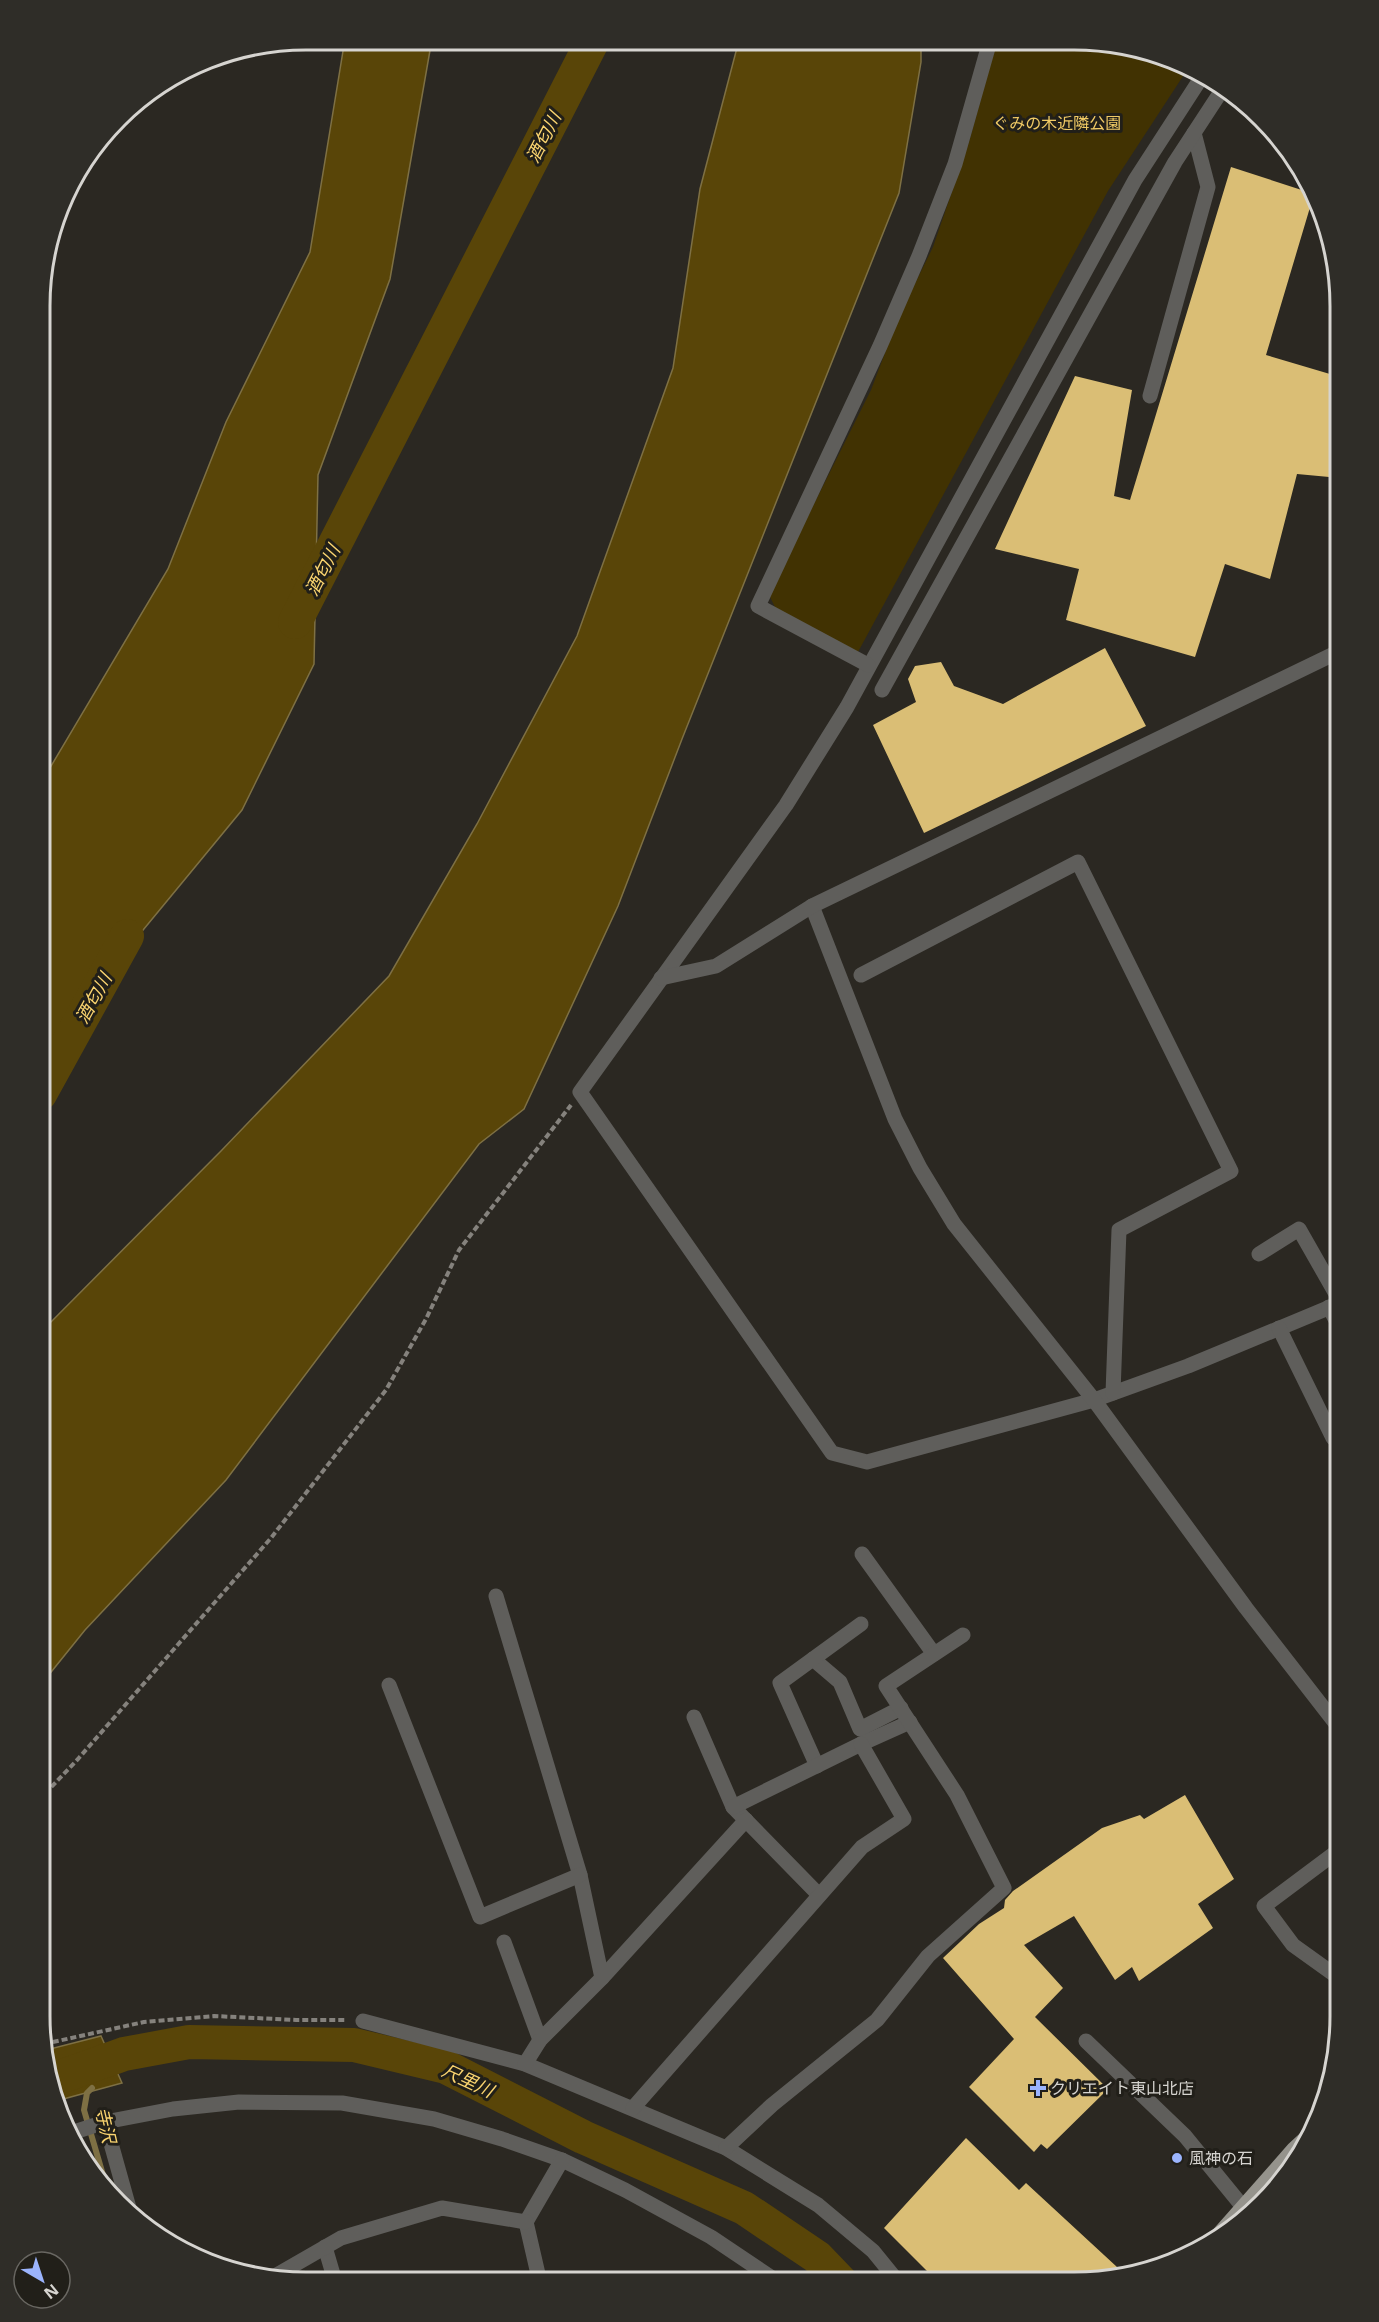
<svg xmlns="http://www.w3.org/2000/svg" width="1379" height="2322" font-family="'Open Sans','Noto Sans JP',sans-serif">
	<rect width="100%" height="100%" fill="#2b2822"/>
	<path fill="#413202" d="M 997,41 L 1109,41 L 1176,59 L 1189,67 L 1108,191 L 858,652 L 776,609 L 770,597 L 781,570 L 871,390 L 899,316 L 933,247 L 969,142 Z"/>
	<g fill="#594508" stroke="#7e7044" stroke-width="1.5">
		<path d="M 345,39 L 432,39 L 390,279 L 318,475 L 314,664 L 242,810 L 40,1055 L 41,783 L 168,569 L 226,422 L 310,252 Z"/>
		<path d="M 739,40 L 921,41 L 921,62 L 899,193 L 682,739 L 618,906 L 524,1109 L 479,1144 L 226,1480 L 85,1630 L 39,1687 L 40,1333 L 221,1151 L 389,976 L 477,824 L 577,636 L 673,368 L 700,189 Z"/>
		<path d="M 101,2036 L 122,2083 L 56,2101 L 46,2050 Z"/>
	</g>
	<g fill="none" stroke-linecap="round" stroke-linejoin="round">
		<path stroke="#7e7044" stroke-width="6" d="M 92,2088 L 87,2093 L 84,2110 L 108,2192"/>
		<g stroke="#594508" stroke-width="34">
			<path d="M 295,622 L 593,40"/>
			<path d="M 40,1094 L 127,936"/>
			<path d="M 52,2080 L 124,2054 L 189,2042 L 354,2045 L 446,2067 L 583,2137 L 744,2208 L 817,2257 L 841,2282"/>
		</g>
	</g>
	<g fill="#dabe75">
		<path d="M 1231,167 L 1314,194 L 1266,355 L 1340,377 L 1340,478 L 1297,474 L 1270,579 L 1225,564 L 1195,657 L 1066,620 L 1079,569 L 995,549 L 1075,376 L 1132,390 L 1114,496 L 1130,500 Z"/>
		<path d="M 1105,648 L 1146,726 L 924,833 L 873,725 L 916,702 L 908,679 L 915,666 L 941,662 L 954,686 L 1003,704 Z"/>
		<path d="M 1185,1795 L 1234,1879 L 1198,1904 L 1213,1928 L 1139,1981 L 1132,1967 L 1115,1980 L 1074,1916 L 1024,1945 L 1063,1988 L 1035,2017 L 1108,2089 L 1047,2149 L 1041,2144 L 1034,2152 L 969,2087 L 1014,2039 L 943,1958 L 979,1924 L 1004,1908 L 1005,1900 L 1013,1891 L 1102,1828 L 1140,1815 L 1144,1819 Z"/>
		<path d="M 966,2138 L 1019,2190 L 1026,2183 L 1117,2267 L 1108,2276 L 1074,2283 L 939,2283 L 884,2228 Z"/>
	</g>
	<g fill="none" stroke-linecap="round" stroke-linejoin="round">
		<g stroke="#85827d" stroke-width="4" stroke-dasharray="6 3" stroke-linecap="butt">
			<path d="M 39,1800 L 78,1759 L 271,1538 L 386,1390 L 426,1319 L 459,1250 L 571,1105"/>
			<path d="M 44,2044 L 144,2022 L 214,2016 L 296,2020 L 347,2020"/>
		</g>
		<g stroke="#5f5e5b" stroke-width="15">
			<path d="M 1203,75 L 1135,180 L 847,707 L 786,805 L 580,1092 L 832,1453 L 867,1462 L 1094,1400 L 1188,1366 L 1340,1303"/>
			<path d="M 1150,396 L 1208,187 L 1194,133"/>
			<path d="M 868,665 L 758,606 L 880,346 L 919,256 L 955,164 L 990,41"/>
			<path d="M 882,690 L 1175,162 L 1224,87"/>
			<path d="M 812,906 L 895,1119 L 920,1168 L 954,1224 L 1094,1400 L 1246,1608 L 1340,1729"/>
			<path d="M 861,975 L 1078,862 L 1231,1171 L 1119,1230 L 1113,1393"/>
			<path d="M 661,978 L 716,966 L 812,906 L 1340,651"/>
			<path d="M 1259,1254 L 1299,1229 L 1340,1301"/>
			<path d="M 1329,1307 L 1340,1328"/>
			<path d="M 1279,1328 L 1333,1438"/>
			<path d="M 862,1554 L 934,1654"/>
			<path d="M 496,1596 L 580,1875 L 602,1978"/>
			<path d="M 813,1659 L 840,1682 L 860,1729 L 901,1708"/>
			<path d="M 389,1685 L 480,1917 L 580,1875"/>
			<path d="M 694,1717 L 733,1807 L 819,1895"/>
			<path d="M 817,1766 L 780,1683 L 861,1624"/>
			<path d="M 733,1807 L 861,1744 L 910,1722"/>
			<path d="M 504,1942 L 540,2040"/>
			<path d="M 1339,1978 L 1293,1945 L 1264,1906 L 1339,1850"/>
			<path d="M 363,2021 L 525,2064 L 726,2148 L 818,2205 L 873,2251 L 899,2283"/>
			<path d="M 1086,2041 L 1185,2136 L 1243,2207"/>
			<path d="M 525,2064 L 540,2040 L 602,1978 L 746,1820"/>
			<path d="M 633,2108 L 862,1847 L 904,1819 L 861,1744"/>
			<path d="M 105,2122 L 131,2215"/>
			<path d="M 68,2134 L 105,2122 L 173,2109 L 239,2102 L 342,2103 L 434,2119 L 502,2139 L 562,2160 L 625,2190 L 711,2237 L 778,2282"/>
			<path d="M 726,2148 L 772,2105 L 877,2020 L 928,1956 L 1004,1888 L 957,1795 L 886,1686 L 963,1635"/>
			<path d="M 325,2247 L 335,2281"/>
			<path d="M 538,2274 L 526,2222 L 562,2160"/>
			<path d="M 268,2280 L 341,2238 L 442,2208 L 526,2222"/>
		</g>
		<path stroke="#95938c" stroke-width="15" d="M 1213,2241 L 1294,2149 L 1307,2137"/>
	</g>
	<g fill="#9bb4fd" stroke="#211f19" stroke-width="2">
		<path d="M1035 2079h6v6h6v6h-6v6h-6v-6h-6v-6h6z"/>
		<circle cx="1177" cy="2158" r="6"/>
	</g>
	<g text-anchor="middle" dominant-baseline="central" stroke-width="6" stroke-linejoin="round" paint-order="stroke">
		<g font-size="16" fill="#f0ca65" stroke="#211f19">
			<text x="1057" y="123">ぐみの木近隣公園</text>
		</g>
		<g font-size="16" fill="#d6d4d0" stroke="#211f19" text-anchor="start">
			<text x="1050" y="2088">クリエイト東山北店</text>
			<text x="1189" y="2158">風神の石</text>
		</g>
		<g font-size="18" font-style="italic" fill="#fad46f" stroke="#211f19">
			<text transform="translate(543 137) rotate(-63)">酒匂川</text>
			<text transform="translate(322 570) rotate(-63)">酒匂川</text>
			<text transform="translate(93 998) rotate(-61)">酒匂川</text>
			<text transform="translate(468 2080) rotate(25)">尺里川</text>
			<text transform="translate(106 2125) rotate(77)">寺沢</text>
		</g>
	</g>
	<path d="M0 0H1379V2322H0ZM306 50H1074A256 256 0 0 1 1330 306V2016A256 256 0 0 1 1074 2272H306A256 256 0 0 1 50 2016V306A256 256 0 0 1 306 50Z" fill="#2f2d28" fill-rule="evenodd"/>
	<path fill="none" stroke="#d6d4d0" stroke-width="3" d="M306 50H1074A256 256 0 0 1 1330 306V2016A256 256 0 0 1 1074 2272H306A256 256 0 0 1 50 2016V306A256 256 0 0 1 306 50Z"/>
	<g transform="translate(42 2280) rotate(141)"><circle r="28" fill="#211f19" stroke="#696762" stroke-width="1.5"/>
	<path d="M0-4.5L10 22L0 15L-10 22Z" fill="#9bb4fd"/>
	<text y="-9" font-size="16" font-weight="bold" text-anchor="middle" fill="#d6d4d0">N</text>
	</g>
</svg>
